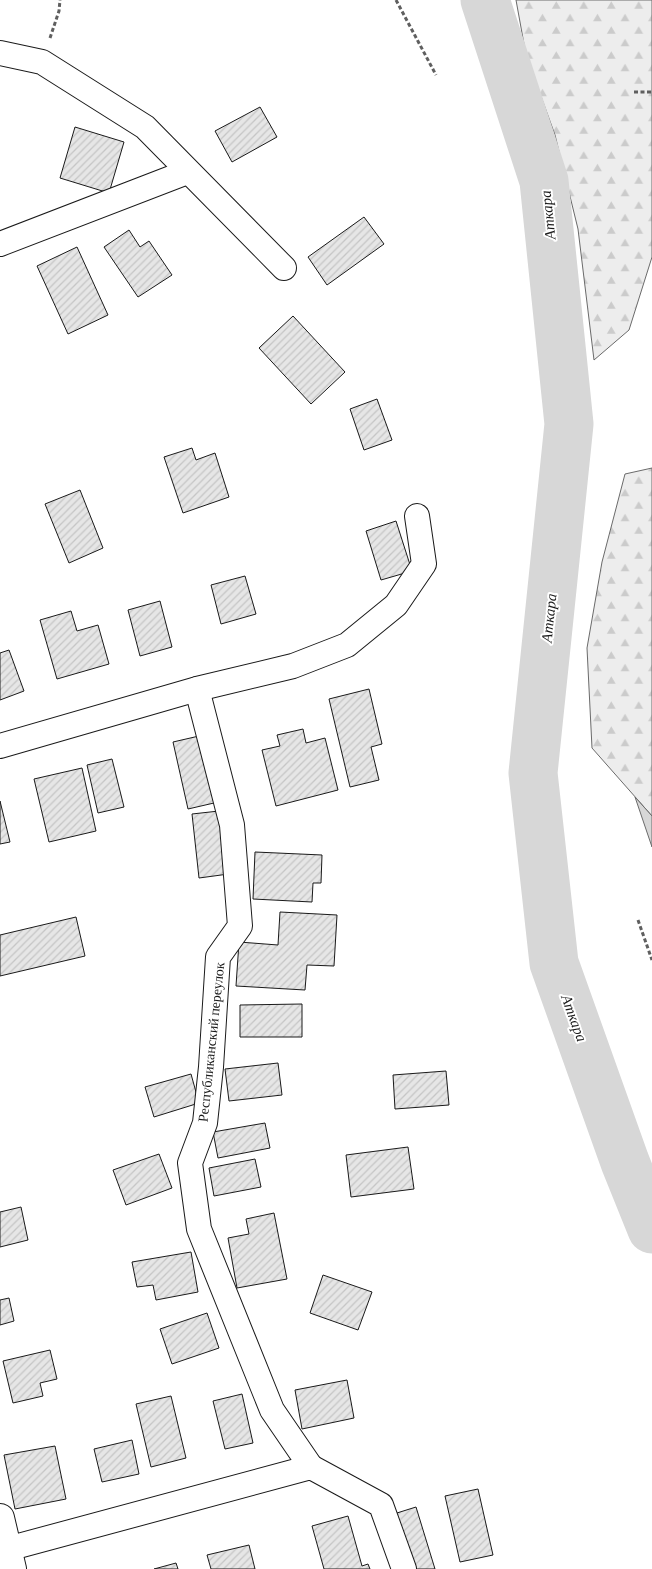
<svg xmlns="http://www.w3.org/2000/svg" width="652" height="1569" font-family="'Crimson Pro',serif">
	<defs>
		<pattern id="forest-firs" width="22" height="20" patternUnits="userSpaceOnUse" patternTransform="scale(1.25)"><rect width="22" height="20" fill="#ededed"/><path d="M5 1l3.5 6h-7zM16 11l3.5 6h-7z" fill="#cbcbcb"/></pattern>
		<pattern id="building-hatch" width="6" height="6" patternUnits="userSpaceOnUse" patternTransform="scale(1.25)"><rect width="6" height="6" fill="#e6e6e6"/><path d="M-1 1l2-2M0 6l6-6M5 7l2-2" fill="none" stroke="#c5c5c5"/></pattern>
	</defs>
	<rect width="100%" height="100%" fill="#fff"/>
	<g fill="url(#forest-firs)" stroke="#6a6a6a">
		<path d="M 516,0 L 652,0 L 652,257 L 629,330 L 594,360 L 578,229 L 555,135 L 526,55 Z"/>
		<path d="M 652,468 L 652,816 L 592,748 L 587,648 L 602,562 L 625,474 Z"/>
	</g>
	<path fill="#d7d7d7" stroke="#6a6a6a" d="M 635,797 L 652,816 L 652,847 Z"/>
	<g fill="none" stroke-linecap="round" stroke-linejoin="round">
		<path stroke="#d7d7d7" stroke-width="49" d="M 485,0 L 544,181 L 569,424 L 533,773 L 554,963 L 625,1162 L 652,1229"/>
	</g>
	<g fill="url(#building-hatch)" stroke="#1a1a1a">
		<path d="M 260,107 L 277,137 L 232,162 L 215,131 Z"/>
		<path d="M 75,127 L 124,142 L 109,193 L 60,178 Z"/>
		<path d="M 364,217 L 384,244 L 327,285 L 308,257 Z"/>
		<path d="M 129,230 L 140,247 L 149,241 L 172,275 L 138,297 L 104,247 Z"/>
		<path d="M 77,247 L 108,315 L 68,334 L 37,266 Z"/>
		<path d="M 293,316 L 345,372 L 311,404 L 259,348 Z"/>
		<path d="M 377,399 L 392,440 L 364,450 L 350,409 Z"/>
		<path d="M 192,448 L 196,460 L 215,453 L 229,497 L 183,513 L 164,457 Z"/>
		<path d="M 80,490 L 103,548 L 69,563 L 45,504 Z"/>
		<path d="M 396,521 L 412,571 L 381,580 L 366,531 Z"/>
		<path d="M 245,576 L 256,614 L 221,624 L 211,585 Z"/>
		<path d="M 160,601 L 172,647 L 140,656 L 128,610 Z"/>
		<path d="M 71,611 L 77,631 L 98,625 L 109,664 L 57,679 L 40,620 Z"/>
		<path d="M 9,650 L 24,691 L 0,700 L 0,653 Z"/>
		<path d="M 369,689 L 382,744 L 371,747 L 379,780 L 350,787 L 329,699 Z"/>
		<path d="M 303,729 L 306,743 L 325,738 L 338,790 L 276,806 L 262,750 L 280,746 L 277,735 Z"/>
		<path d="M 212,733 L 227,800 L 188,809 L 173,742 Z"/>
		<path d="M 112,759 L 124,807 L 98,813 L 87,765 Z"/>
		<path d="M 82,768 L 96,831 L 49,842 L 34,779 Z"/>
		<path d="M 0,801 L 10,842 L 0,844 Z"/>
		<path d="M 228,810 L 236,873 L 199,878 L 192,814 Z"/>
		<path d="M 255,852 L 322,855 L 321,883 L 313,883 L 312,902 L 253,899 Z"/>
		<path d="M 280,912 L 337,915 L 334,966 L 307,965 L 305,990 L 236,986 L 239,942 L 278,945 Z"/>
		<path d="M 76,917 L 85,956 L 0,976 L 0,935 Z"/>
		<path d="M 302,1004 L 302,1037 L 240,1037 L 240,1005 Z"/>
		<path d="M 278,1063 L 282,1095 L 229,1101 L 225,1069 Z"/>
		<path d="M 446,1071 L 449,1105 L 395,1109 L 393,1075 Z"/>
		<path d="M 191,1074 L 199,1103 L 154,1117 L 145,1087 Z"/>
		<path d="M 265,1123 L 270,1148 L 218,1158 L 213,1132 Z"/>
		<path d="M 408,1147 L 414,1189 L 351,1197 L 346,1155 Z"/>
		<path d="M 159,1154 L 172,1188 L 126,1205 L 113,1170 Z"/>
		<path d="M 255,1159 L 261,1187 L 214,1196 L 209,1168 Z"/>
		<path d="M 21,1207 L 28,1240 L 0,1247 L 0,1212 Z"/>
		<path d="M 274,1213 L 287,1279 L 237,1288 L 228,1238 L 249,1234 L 246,1219 Z"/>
		<path d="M 191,1252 L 198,1292 L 156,1300 L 153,1285 L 137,1287 L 132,1262 Z"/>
		<path d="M 323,1275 L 372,1292 L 358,1330 L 310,1313 Z"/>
		<path d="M 9,1298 L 14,1321 L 0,1325 L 0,1300 Z"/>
		<path d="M 207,1313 L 219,1348 L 172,1364 L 160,1329 Z"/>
		<path d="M 50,1350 L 57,1379 L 40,1383 L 43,1396 L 13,1403 L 3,1361 Z"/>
		<path d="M 347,1380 L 354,1418 L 302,1429 L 295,1390 Z"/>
		<path d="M 242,1394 L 253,1443 L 225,1449 L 213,1401 Z"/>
		<path d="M 171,1396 L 186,1458 L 151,1467 L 136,1404 Z"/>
		<path d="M 132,1440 L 139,1474 L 102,1482 L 94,1449 Z"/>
		<path d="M 55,1446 L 66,1499 L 15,1509 L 4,1455 Z"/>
		<path d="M 478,1489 L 493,1555 L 460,1562 L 445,1496 Z"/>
		<path d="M 416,1507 L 435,1569 L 396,1569 L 381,1518 Z"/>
		<path d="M 348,1516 L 362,1566 L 368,1564 L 370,1569 L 324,1569 L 312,1526 Z"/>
		<path d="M 249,1545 L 255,1569 L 211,1569 L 207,1555 Z"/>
		<path d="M 176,1563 L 178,1569 L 154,1569 Z"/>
	</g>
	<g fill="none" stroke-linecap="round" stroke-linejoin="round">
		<g stroke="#1a1a1a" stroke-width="26">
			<g id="street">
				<path d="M 0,53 L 42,62 L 145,127 L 284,268"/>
				<path d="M 0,244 L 187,172"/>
				<path d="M 197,689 L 232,825 L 240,926 L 218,957 L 211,1067 L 205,1123 L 190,1163 L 199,1229 L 272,1410 L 311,1467"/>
				<path d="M 0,746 L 197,689 L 293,666 L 347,645 L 396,605 L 424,564 L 417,516"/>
				<path d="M 0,1551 L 311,1467 L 381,1505 L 404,1569"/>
			</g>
		</g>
		<g stroke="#1a1a1a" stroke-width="30">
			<path id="secondary" d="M 0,1518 L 12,1569"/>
		</g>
		<g stroke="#5f5f5f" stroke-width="3" stroke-dasharray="4 2.5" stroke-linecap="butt">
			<path d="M 396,0 L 436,75"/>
			<path d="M 50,38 L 59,11 L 60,0"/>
			<path d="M 634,92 L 652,92"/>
			<path d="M 638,920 L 652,960"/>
		</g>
		<use href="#street" stroke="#fff" stroke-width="24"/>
		<use href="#secondary" stroke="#fff" stroke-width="28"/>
	</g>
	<g text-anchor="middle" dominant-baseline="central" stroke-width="4" stroke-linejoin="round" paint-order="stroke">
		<g font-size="14" fill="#1a1a1a" stroke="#fff">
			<text transform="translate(211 1042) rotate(-84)">Республиканский переулок</text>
		</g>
		<g font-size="15" font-style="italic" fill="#1a1a1a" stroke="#fff">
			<text transform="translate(548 215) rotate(-96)">Аткара</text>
			<text transform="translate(549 618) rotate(-84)">Аткара</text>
			<text transform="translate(574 1018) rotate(70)">Аткара</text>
		</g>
	</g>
</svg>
